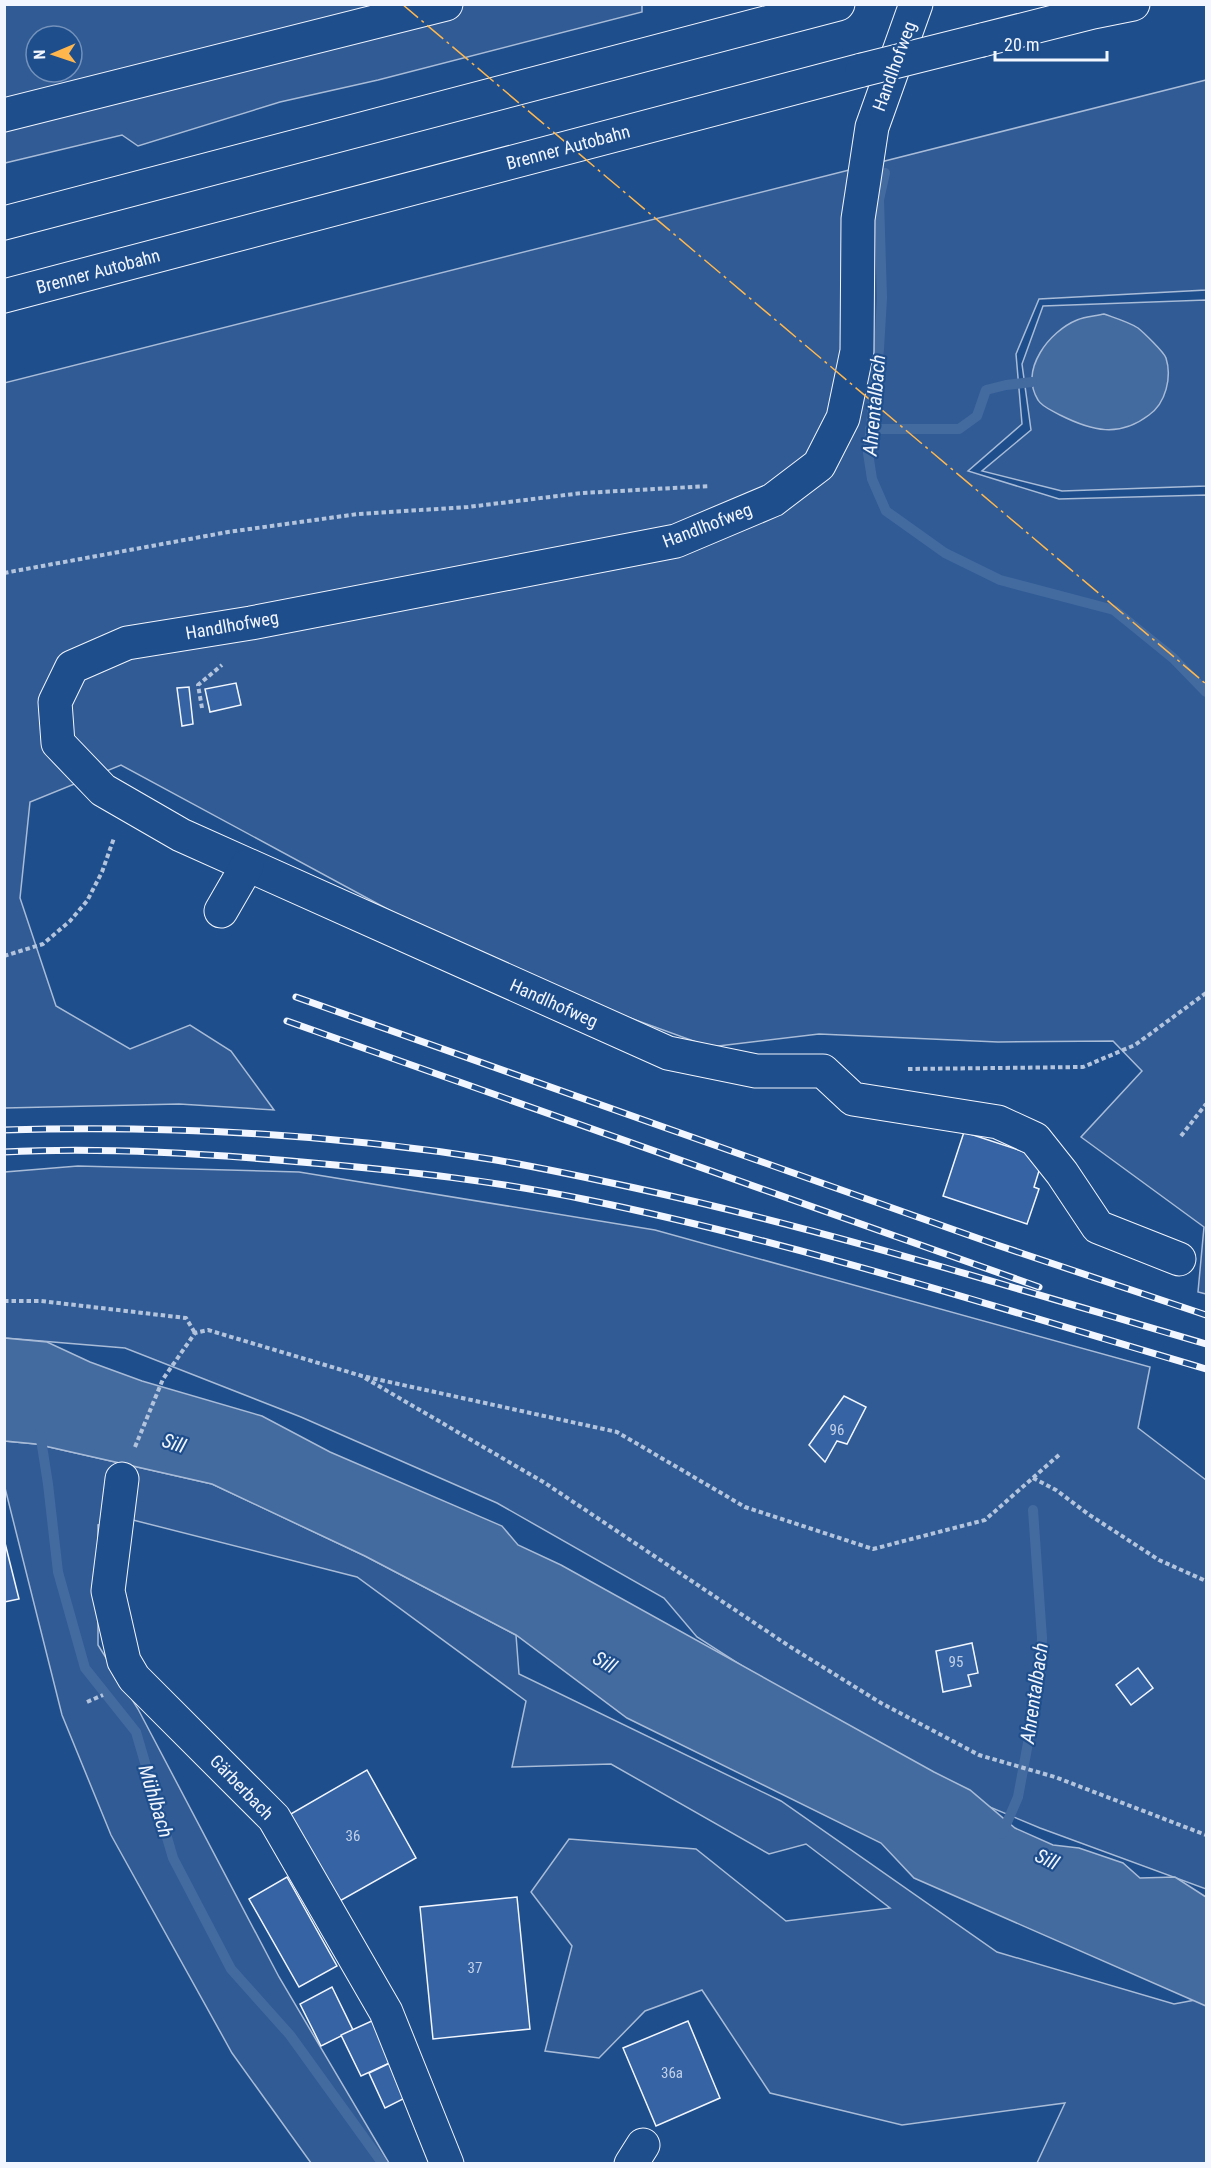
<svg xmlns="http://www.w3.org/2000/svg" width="1211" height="2168" font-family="'Roboto Condensed',sans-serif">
	<rect width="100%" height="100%" fill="#1f4e8c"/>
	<g fill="#305b95" stroke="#a8bbd7" stroke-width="1.5" fill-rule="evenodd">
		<path d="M 642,4 L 642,12 L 378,80 L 280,102 L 138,146 L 122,135 L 5,163 L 4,5 ZM 36,36 L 72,36 L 72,72 L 36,72 Z"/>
		<path d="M 1206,80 L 1206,290 L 1039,299 L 1016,354 L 1022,424 L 968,471 L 1059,499 L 1206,495 L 1206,1294 L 1198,1292 L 1204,1227 L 1081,1137 L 1142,1071 L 1113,1041 L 998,1042 L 819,1034 L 710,1047 L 575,998 L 428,931 L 121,765 L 30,802 L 20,898 L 56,1006 L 130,1049 L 190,1025 L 231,1051 L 274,1110 L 179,1104 L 5,1108 L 4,383 Z"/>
		<path d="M 1206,300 L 1206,486 L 1062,491 L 982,471 L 1031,430 L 1022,364 L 1043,306 Z"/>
		<path d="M 78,1166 L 299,1172 L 655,1230 L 1150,1367 L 1138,1428 L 1206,1480 L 1206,1889 L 1040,1828 L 961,1795 L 866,1745 L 697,1637 L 664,1598 L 497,1503 L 301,1417 L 125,1348 L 5,1338 L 5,1172 Z"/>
		<path d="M 4,1441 L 36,1444 L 212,1484 L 365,1556 L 516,1635 L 519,1674 L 781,1801 L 997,1952 L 1174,2004 L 1206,1998 L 1206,2163 L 1037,2163 L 1065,2103 L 902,2125 L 770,2093 L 702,1990 L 645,2011 L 599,2058 L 545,2051 L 572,1946 L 531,1892 L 569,1839 L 696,1849 L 786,1921 L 890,1908 L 806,1844 L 769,1854 L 611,1764 L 512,1767 L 526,1701 L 357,1577 L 133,1520 L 98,1525 L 98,1645 L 138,1709 L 279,1977 L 389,2163 L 311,2163 L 232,2053 L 111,1835 L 62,1715 L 5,1488 Z"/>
	</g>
	<g fill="#446ba0" stroke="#a8bbd7" stroke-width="1.5">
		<path d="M 1104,314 C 1115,318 1129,322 1138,328 C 1143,332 1164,352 1166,358 C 1172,377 1166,403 1149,415 C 1119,438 1092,431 1060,415 C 1053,411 1042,407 1038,400 C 1019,369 1050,331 1077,320 C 1085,316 1096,316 1104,314 Z"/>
		<path d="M 4,1338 L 47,1342 L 90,1362 L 142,1381 L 262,1416 L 330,1452 L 502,1526 L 518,1545 L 561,1565 L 934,1772 L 970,1790 L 1015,1828 L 1053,1845 L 1079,1848 L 1123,1863 L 1140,1878 L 1175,1877 L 1206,1897 L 1206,2006 L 914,1878 L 881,1843 L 627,1718 L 516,1635 L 365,1556 L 212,1484 L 36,1444 L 5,1441 Z"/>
	</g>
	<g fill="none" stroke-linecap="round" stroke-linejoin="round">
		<g stroke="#446ba0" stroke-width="10">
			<path d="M 885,173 L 879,200 L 882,298 L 879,349 L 868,453 L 872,479 L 886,511 L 945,553 L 1000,580 L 1114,610 L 1173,658 L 1206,692"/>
			<path d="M 870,429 L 959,429 L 977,416 L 986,390 L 1006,385 L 1032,382"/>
			<path d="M 40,1433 L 48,1484 L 58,1572 L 85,1668 L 136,1732 L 173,1858 L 231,1969 L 290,2035 L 383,2164"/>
			<path d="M 1002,1834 L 1018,1797 L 1040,1678 L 1042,1638 L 1033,1510"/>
		</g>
	</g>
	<g fill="#3563a3" stroke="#f2f6ff" stroke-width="1.5">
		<path d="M 236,683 L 241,705 L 210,712 L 205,689 Z"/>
		<path d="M 189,687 L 193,724 L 182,726 L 177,688 Z"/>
		<path d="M 964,1132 L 1043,1158 L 1034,1187 L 1039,1189 L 1027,1224 L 943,1196 Z"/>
		<path d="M 844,1396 L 866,1407 L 847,1444 L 837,1441 L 825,1462 L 809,1445 Z"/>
		<path d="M 4,1539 L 19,1599 L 4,1602 Z"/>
		<path d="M 972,1643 L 978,1673 L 968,1675 L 971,1686 L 943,1692 L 936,1651 Z"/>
		<path d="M 1138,1668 L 1153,1688 L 1131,1705 L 1116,1685 Z"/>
		<path d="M 367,1770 L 416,1858 L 338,1902 L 289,1815 Z"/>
		<path d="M 287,1877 L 337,1966 L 299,1987 L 249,1899 Z"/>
		<path d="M 517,1897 L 530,2029 L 433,2039 L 420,1907 Z"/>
		<path d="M 332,1987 L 353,2030 L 321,2046 L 300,2004 Z"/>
		<path d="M 374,2020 L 394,2061 L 361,2076 L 341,2035 Z"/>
		<path d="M 688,2021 L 720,2098 L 656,2126 L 623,2048 Z"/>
		<path d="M 394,2061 L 409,2096 L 385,2108 L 369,2073 Z"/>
	</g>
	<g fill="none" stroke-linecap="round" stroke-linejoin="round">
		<g stroke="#f2f6ff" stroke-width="35">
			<g id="minor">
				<path d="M 916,4 L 872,127 L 858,219 L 857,351 L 843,418 L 819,465 L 773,500 L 676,541 L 251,623 L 127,643 L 72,667 L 55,702 L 58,743 L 103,790 L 181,835 L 668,1053 L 756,1071 L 823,1071 L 853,1099 L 998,1122 L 1035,1139 L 1062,1173 L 1098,1227 L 1179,1259"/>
				<path d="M 4,115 L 446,4"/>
				<path d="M 221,911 L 247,866"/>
				<path d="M 122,1479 L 108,1591 L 124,1661 L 134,1678 L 274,1818 L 386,2012 L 447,2164"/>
				<path d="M 631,2164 L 643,2145"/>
			</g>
		</g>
		<g stroke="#f2f6ff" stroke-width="35">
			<g id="highway">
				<path d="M 982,40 L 1093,12 L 1133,4"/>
				<path d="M 4,223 L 838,4"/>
				<path d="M 4,296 L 862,70"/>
			</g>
		</g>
		<g stroke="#b3c4dc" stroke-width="4" stroke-dasharray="4.5 3" stroke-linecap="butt">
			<path d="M 4,573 L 228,532 L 358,514 L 468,507 L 582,493 L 710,486"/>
			<path d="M 202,708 L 198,685 L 222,665"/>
			<path d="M 4,956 L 43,944 L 70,921 L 87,901 L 102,872 L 114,838"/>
			<path d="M 908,1069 L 1083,1067 L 1135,1045 L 1206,993"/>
			<path d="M 1181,1136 L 1206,1104"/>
			<path d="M 4,1301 L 41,1301 L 186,1318 L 195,1333"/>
			<path d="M 365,1378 L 545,1483 L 789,1646 L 881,1703 L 979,1755 L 1055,1777 L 1206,1835"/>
			<path d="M 135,1447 L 163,1379 L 195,1333 L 208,1330 L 362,1376 L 617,1432 L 745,1507 L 873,1549 L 985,1520 L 1060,1454"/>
			<path d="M 1033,1478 L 1056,1490 L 1088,1514 L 1159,1560 L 1206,1581"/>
			<path d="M 87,1702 L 103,1695"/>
		</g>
		<use href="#minor" stroke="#1f4e8c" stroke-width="33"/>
		<use href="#highway" stroke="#1f4e8c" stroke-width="33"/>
		<g stroke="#f2f6ff" stroke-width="7">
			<g id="rail">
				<path d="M 296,997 L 994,1244 L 1206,1315"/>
				<path d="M 287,1021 L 1039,1287"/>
				<path d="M 4,1130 C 168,1125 334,1134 496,1160 C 543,1168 589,1178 635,1188 C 828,1230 1017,1289 1206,1344"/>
				<path d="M 4,1152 C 107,1147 211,1154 313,1163 C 405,1171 497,1181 588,1200 C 797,1243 1002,1309 1206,1369"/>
			</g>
		</g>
		<use href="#rail" stroke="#1f4e8c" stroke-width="4.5" stroke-dasharray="14" stroke-linecap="butt"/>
		<g stroke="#f2f6ff" stroke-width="35" stroke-linecap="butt">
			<path id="highway-bridge" d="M 862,70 L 982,40"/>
		</g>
		<use href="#highway-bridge" stroke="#1f4e8c" stroke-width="33"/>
		<path stroke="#ffb74d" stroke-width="1.5" stroke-dasharray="21 4.5 3 4.5" stroke-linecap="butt" d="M 402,4 L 1206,684"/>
	</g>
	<g text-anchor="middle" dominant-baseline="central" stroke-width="4.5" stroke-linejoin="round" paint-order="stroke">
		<g font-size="15" fill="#c3d1e8">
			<text x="837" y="1430">96</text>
			<text x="956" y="1662">95</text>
			<text x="353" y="1836">36</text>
			<text x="475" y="1968">37</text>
			<text x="672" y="2073">36a</text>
		</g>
		<g font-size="18" fill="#f2f6ff" stroke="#1f4e8c">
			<text transform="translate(894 66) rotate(-70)">Handlhofweg</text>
			<text transform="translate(568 147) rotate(-15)">Brenner Autobahn</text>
			<text transform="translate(98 271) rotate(-15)">Brenner Autobahn</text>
			<text transform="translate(707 525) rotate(-21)">Handlhofweg</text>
			<text transform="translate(232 625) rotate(-10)">Handlhofweg</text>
			<text transform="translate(554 1003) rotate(24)">Handlhofweg</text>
			<text transform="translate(242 1787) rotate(46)">Gärberbach</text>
		</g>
		<g font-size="20" font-style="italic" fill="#f2f6ff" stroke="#1f4e8c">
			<text transform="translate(874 405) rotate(-85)">Ahrentalbach</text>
			<text transform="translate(174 1443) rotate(18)">Sill</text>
			<text transform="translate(605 1662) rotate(31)">Sill</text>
			<text transform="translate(1034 1693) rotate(-82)">Ahrentalbach</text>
			<text transform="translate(156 1801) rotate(73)">Mühlbach</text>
			<text transform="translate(1047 1859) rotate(26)">Sill</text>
		</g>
	</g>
	<rect width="1211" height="2168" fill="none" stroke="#f2f6ff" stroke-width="12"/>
	<g transform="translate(54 54) rotate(268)"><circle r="28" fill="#1f4e8c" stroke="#7391ba" stroke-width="1.5"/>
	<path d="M0-4.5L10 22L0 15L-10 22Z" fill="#ffb74d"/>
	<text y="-9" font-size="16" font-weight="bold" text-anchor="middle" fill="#f2f6ff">N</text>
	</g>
	<path d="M995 51v9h112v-9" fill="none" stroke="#f2f6ff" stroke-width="3"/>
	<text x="1004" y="51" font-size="18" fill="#f2f6ff" stroke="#1f4e8c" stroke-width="4.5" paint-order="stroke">20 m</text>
</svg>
